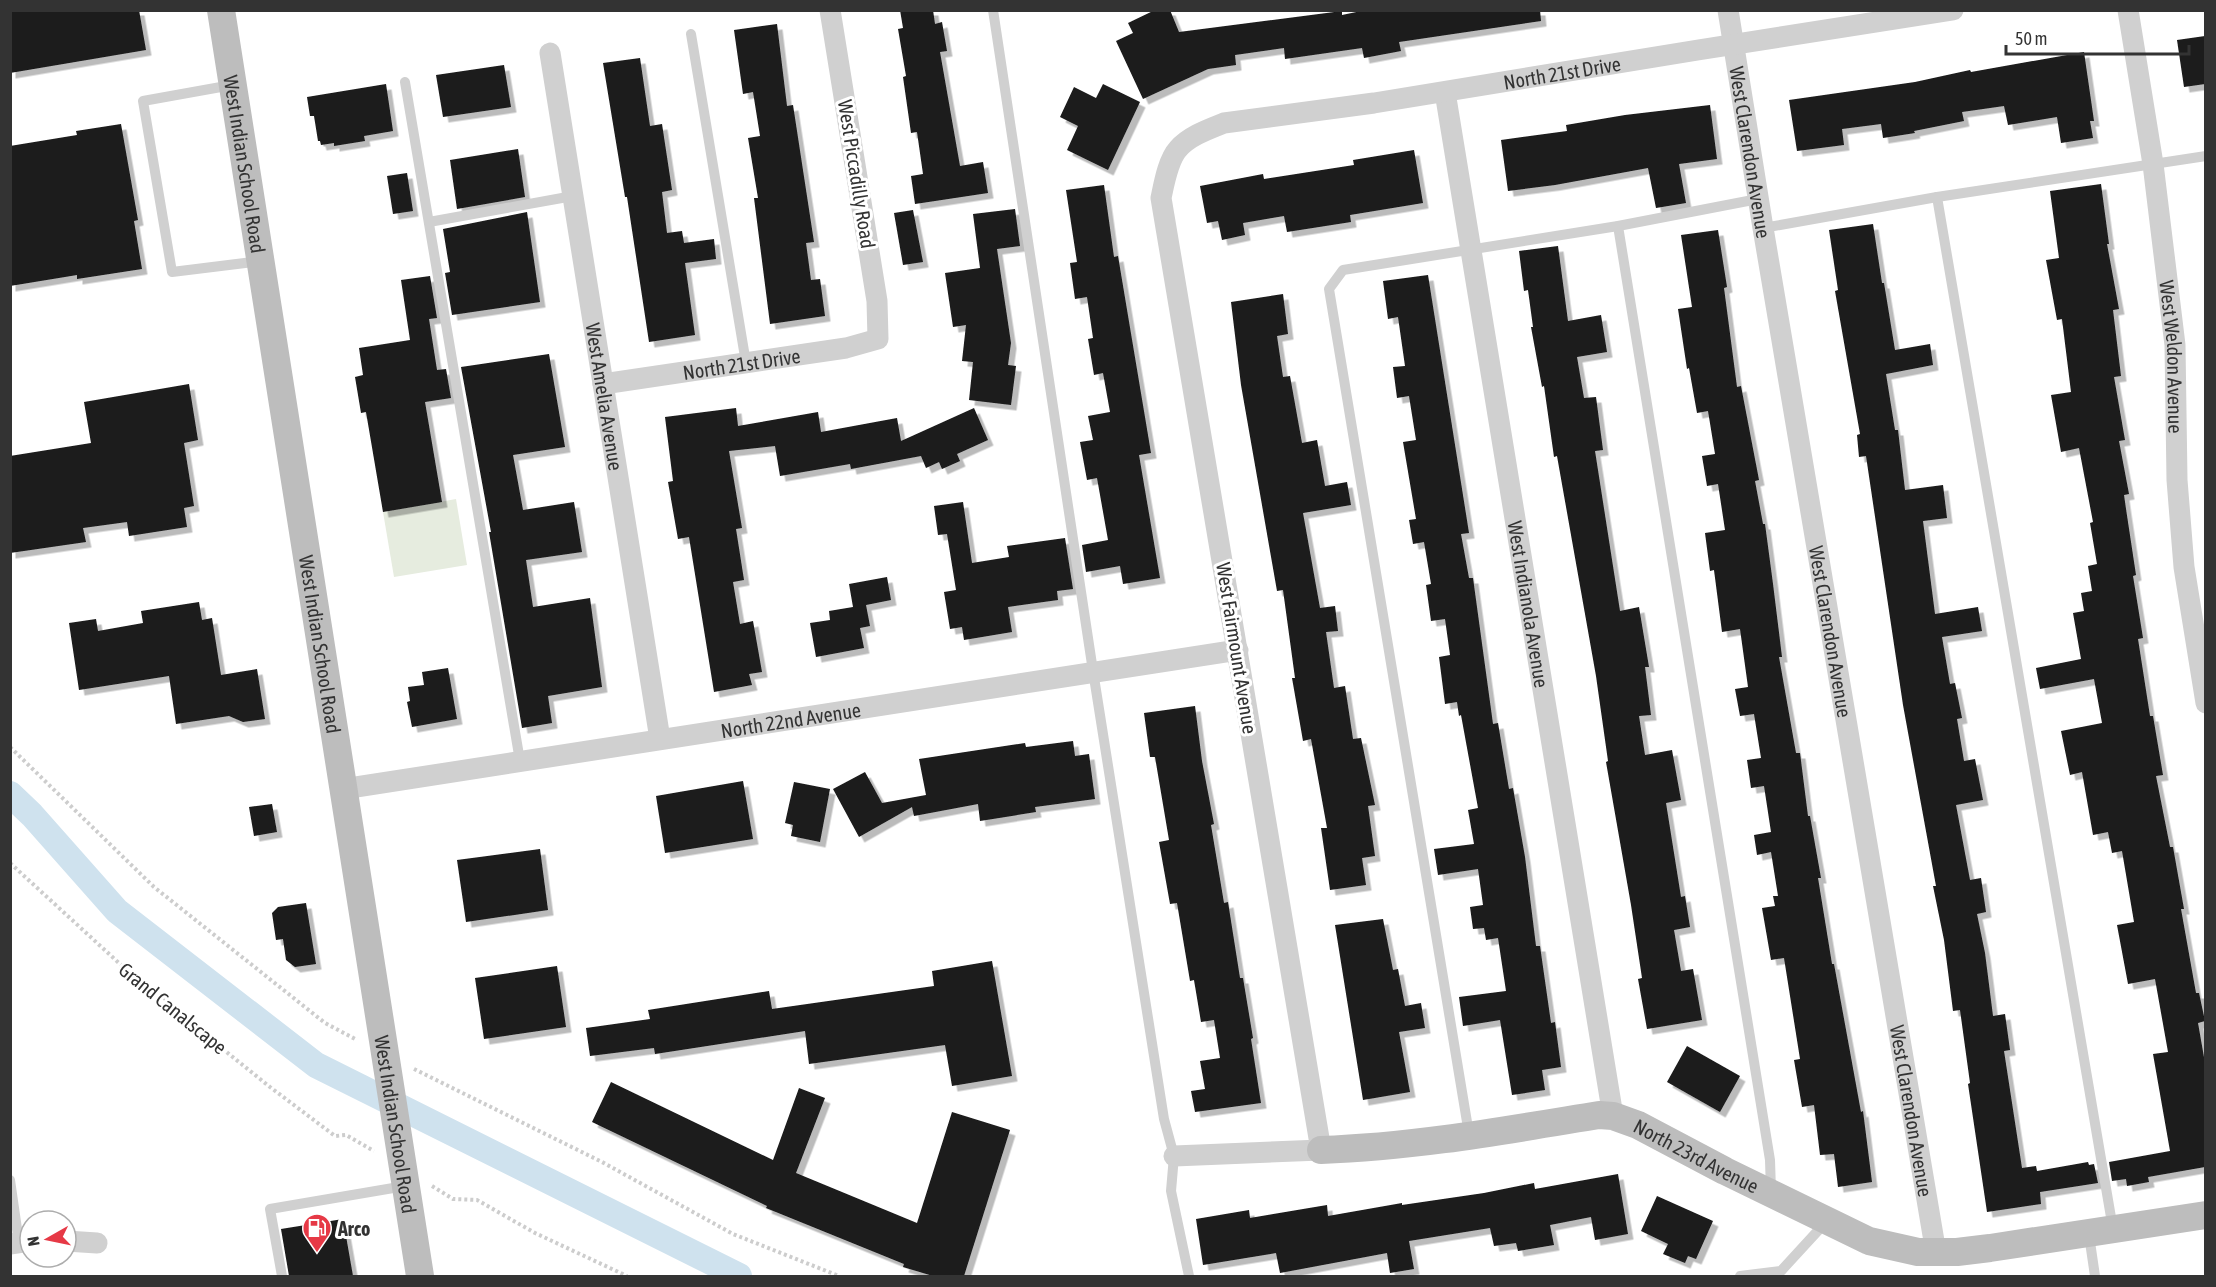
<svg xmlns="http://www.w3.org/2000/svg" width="2216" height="1287" font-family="'Asap Condensed',sans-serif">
	<defs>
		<filter id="shadow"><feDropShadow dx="5.5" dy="5.5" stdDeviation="0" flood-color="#0004"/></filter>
	</defs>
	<rect width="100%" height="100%" fill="#fff"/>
	<path fill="#e6ecdf" d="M 456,499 L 467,565 L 394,577 L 383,512 Z"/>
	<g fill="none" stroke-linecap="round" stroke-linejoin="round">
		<path stroke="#cfe2ee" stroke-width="26" d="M 10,794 L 32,815 L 117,911 L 316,1065 L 739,1276"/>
	</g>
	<g fill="#1a1a1a" filter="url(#shadow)">
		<path d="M 10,10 L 139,10 L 146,50 L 10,73 Z"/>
		<path d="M 900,10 L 933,10 L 935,24 L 942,22 L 947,51 L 940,52 L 960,166 L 983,162 L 988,193 L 915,204 L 911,176 L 923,174 L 917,132 L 911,133 L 903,77 L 906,76 L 898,29 L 903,28 Z"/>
		<path d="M 1155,10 L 1170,10 L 1179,32 L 1342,11 L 1342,15 L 1366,10 L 1540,10 L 1541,21 L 1399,42 L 1401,51 L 1364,58 L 1362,48 L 1285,59 L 1284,48 L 1235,55 L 1236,65 L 1208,69 L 1143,99 L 1116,41 L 1133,33 L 1128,23 Z"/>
		<path d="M 777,24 L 787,106 L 793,105 L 814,242 L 806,243 L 811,280 L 820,279 L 825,316 L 770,324 L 754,198 L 758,198 L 748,138 L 760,136 L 753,92 L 743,94 L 734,30 Z"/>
		<path d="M 2205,36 L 2205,84 L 2184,87 L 2177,40 Z"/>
		<path d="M 2084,52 L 2094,121 L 2090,121 L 2093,138 L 2061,143 L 2057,117 L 2008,125 L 2004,106 L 1962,112 L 1964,121 L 1914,131 L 1915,133 L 1883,138 L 1881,124 L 1842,129 L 1844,145 L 1797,151 L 1789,100 L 1915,82 L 1970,70 L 1971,72 Z"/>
		<path d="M 640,58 L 650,126 L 662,124 L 672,190 L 662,192 L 667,233 L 682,231 L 684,243 L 714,239 L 716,259 L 685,263 L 695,335 L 649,342 L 627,197 L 625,197 L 603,63 Z"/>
		<path d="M 504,65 L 511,107 L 443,117 L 436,75 Z"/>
		<path d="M 386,84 L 393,131 L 364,136 L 365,141 L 334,146 L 334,143 L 321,145 L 320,141 L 318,141 L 314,116 L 310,116 L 307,97 Z"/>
		<path d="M 1103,84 L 1140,102 L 1108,170 L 1067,150 L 1078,126 L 1060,117 L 1074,87 L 1096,98 Z"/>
		<path d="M 1710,105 L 1717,159 L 1679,164 L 1686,203 L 1656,208 L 1648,168 L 1555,185 L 1508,191 L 1501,140 L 1567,131 L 1566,125 L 1625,115 Z"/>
		<path d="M 121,124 L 138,220 L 134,221 L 142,269 L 77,279 L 77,275 L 10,286 L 10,146 L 77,135 L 76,131 Z"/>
		<path d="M 518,149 L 525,197 L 457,209 L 450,160 Z"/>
		<path d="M 1414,150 L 1423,203 L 1350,215 L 1351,222 L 1287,232 L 1284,216 L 1243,223 L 1245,235 L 1222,240 L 1218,221 L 1207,223 L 1200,186 L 1263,174 L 1264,179 L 1354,165 L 1353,160 Z"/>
		<path d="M 407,173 L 413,211 L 393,214 L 387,176 Z"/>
		<path d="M 2101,184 L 2109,244 L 2107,244 L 2119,309 L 2113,310 L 2121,376 L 2114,377 L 2125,440 L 2119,441 L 2129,494 L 2124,495 L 2126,509 L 2136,575 L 2133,576 L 2143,638 L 2138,639 L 2150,716 L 2153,716 L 2163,775 L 2156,776 L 2170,847 L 2173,847 L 2184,909 L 2181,909 L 2196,993 L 2199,993 L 2205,1021 L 2198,1023 L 2205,1063 L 2205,1167 L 2148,1177 L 2149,1182 L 2127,1186 L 2126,1179 L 2112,1181 L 2109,1162 L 2170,1151 L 2153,1054 L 2168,1052 L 2155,979 L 2128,984 L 2117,925 L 2134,922 L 2122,851 L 2112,853 L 2108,832 L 2093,835 L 2082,772 L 2070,775 L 2061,731 L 2102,723 L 2094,679 L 2040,689 L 2036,668 L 2081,659 L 2073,613 L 2084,611 L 2081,593 L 2092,591 L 2088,566 L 2097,564 L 2090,523 L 2093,522 L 2079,448 L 2061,452 L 2051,395 L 2071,392 L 2062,319 L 2057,320 L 2046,260 L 2059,258 L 2050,191 Z"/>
		<path d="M 1104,185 L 1114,257 L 1118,256 L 1151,453 L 1139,455 L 1160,578 L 1123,584 L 1120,566 L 1086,572 L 1082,545 L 1108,540 L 1097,478 L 1087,480 L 1080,442 L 1093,440 L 1088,416 L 1110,412 L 1103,373 L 1094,375 L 1088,339 L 1093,338 L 1087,297 L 1075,299 L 1070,263 L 1077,262 L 1066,190 Z"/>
		<path d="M 1015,209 L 1020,246 L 997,249 L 1011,343 L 1008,365 L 1016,366 L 1011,405 L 969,400 L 973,362 L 962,361 L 966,325 L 953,327 L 945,273 L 980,268 L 973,214 Z"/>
		<path d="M 913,210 L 923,262 L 903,265 L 894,213 Z"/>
		<path d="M 527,212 L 540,302 L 452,315 L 445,273 L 450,272 L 443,229 Z"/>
		<path d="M 1873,224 L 1882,283 L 1884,283 L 1895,350 L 1930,344 L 1933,365 L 1886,374 L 1895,430 L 1898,430 L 1905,490 L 1943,485 L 1947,518 L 1923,521 L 1935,614 L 1978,607 L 1982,631 L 1942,637 L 1950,684 L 1955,683 L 1962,718 L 1957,719 L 1964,761 L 1975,759 L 1983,800 L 1956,805 L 1970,880 L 1981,878 L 1986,912 L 1977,914 L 1985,953 L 1993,1016 L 2005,1014 L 2010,1050 L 2004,1051 L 2022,1168 L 2036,1166 L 2037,1171 L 2088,1162 L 2089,1165 L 2094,1164 L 2098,1183 L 2040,1192 L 2041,1204 L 1987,1212 L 1968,1084 L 1970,1083 L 1960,1010 L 1953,1011 L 1944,940 L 1933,886 L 1936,886 L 1903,705 L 1866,456 L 1859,457 L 1857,435 L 1860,434 L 1835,291 L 1838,290 L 1829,230 Z"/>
		<path d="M 1718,230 L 1727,287 L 1724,288 L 1737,387 L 1741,386 L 1759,480 L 1755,481 L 1763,524 L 1765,524 L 1773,584 L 1782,657 L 1779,657 L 1796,753 L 1800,753 L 1808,816 L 1810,816 L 1821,878 L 1818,878 L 1832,964 L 1834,964 L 1861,1112 L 1863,1111 L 1872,1182 L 1838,1187 L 1834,1154 L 1820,1155 L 1814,1105 L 1802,1107 L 1794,1060 L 1800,1059 L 1784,958 L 1771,960 L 1762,908 L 1775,906 L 1773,896 L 1778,896 L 1771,852 L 1757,855 L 1754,835 L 1771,832 L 1764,786 L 1751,788 L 1747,760 L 1761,758 L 1754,714 L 1740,716 L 1735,689 L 1748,687 L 1740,629 L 1722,632 L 1714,570 L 1710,571 L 1705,533 L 1725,530 L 1718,484 L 1707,486 L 1702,456 L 1715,454 L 1708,411 L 1697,413 L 1689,368 L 1687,369 L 1678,309 L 1692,307 L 1681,235 Z"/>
		<path d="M 1558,246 L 1568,321 L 1601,315 L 1607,352 L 1577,357 L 1584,398 L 1596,397 L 1603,450 L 1595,451 L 1620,611 L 1639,607 L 1649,667 L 1645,667 L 1651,715 L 1639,716 L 1645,755 L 1672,750 L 1681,800 L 1666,803 L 1681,897 L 1685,896 L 1690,927 L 1674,930 L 1681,971 L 1693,969 L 1702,1020 L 1647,1029 L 1638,979 L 1642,978 L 1631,905 L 1606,762 L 1608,761 L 1596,676 L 1557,456 L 1554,457 L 1544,386 L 1542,387 L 1531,327 L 1533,327 L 1528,290 L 1524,291 L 1519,251 Z"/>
		<path d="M 1428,275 L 1469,533 L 1461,534 L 1469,578 L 1473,578 L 1493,724 L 1498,723 L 1509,789 L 1513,788 L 1525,857 L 1536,946 L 1540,946 L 1551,1023 L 1555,1022 L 1561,1067 L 1542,1070 L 1545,1090 L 1512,1095 L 1500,1020 L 1463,1026 L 1459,997 L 1506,991 L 1498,938 L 1486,940 L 1484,928 L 1473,929 L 1470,907 L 1483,905 L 1478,869 L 1438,875 L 1434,849 L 1474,844 L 1468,810 L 1478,808 L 1461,715 L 1459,716 L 1457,702 L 1445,704 L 1439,657 L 1450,655 L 1445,619 L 1431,621 L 1426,585 L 1431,584 L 1424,542 L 1413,544 L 1409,520 L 1416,519 L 1403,442 L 1416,440 L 1409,396 L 1397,398 L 1393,367 L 1405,366 L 1398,317 L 1388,319 L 1383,281 Z"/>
		<path d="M 430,276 L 437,318 L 429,319 L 437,370 L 446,369 L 451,398 L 425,402 L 442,502 L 383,512 L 366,412 L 361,413 L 355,377 L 363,375 L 359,348 L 410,340 L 401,280 Z"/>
		<path d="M 1283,294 L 1288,334 L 1277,336 L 1283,377 L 1290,376 L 1302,443 L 1317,440 L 1325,486 L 1347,482 L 1351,505 L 1303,513 L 1320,608 L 1335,606 L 1338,631 L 1326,632 L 1334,688 L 1345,686 L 1353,739 L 1361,738 L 1375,805 L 1368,806 L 1375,856 L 1362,858 L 1366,885 L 1330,890 L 1321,828 L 1327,828 L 1311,739 L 1303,741 L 1292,678 L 1295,678 L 1283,590 L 1277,591 L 1241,385 L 1231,302 Z"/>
		<path d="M 549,354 L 565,447 L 513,455 L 523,510 L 574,502 L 582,552 L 526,560 L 533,607 L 590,598 L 602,687 L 548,696 L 552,723 L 522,728 L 490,538 L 489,532 L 491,532 L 461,367 Z"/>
		<path d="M 189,384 L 198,440 L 184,443 L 194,506 L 184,508 L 187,527 L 129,536 L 127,522 L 83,528 L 86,542 L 10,553 L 10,456 L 91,443 L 84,402 Z"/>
		<path d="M 736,408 L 738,426 L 818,412 L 821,432 L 897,418 L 901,441 L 974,408 L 988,440 L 957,454 L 960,461 L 942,469 L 939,462 L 926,468 L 921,456 L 851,469 L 850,464 L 780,476 L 775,446 L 729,451 L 742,528 L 736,529 L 744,580 L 733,582 L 740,624 L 753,621 L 762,672 L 749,674 L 752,685 L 714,692 L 689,537 L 678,539 L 668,482 L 673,481 L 665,417 Z"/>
		<path d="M 963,502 L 972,563 L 1009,557 L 1007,546 L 1065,538 L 1073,589 L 1057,591 L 1058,600 L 1008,607 L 1012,632 L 964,640 L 962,627 L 950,629 L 944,592 L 956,590 L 947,534 L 938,535 L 934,506 Z"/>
		<path d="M 887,577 L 891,600 L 866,605 L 870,626 L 860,628 L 864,648 L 816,657 L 810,623 L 830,620 L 829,611 L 853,607 L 849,584 Z"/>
		<path d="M 199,602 L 202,620 L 212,618 L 221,675 L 257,669 L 265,719 L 243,722 L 229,716 L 176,724 L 169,676 L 79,690 L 69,623 L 96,619 L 98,631 L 143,623 L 141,611 Z"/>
		<path d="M 448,668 L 457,719 L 412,727 L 407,702 L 410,701 L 408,687 L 424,685 L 422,672 Z"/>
		<path d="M 1195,706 L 1202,761 L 1214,824 L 1211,825 L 1224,903 L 1228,902 L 1240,978 L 1243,978 L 1253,1038 L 1251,1039 L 1261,1103 L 1195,1112 L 1191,1091 L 1205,1089 L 1200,1061 L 1220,1058 L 1214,1020 L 1201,1022 L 1194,980 L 1190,981 L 1177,903 L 1170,904 L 1159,842 L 1169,840 L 1155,757 L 1150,757 L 1144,713 Z"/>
		<path d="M 1073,741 L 1075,756 L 1089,754 L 1095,799 L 1035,807 L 1036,812 L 980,821 L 978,804 L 914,816 L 912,807 L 859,837 L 833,789 L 865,772 L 882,803 L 926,795 L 919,759 L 1025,743 L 1026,747 Z"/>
		<path d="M 743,781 L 753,839 L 665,853 L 656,796 Z"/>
		<path d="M 794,782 L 830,789 L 820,842 L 791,836 L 793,825 L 785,823 Z"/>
		<path d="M 272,804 L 277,832 L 254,836 L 249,807 Z"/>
		<path d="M 540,849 L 548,910 L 466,922 L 457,860 Z"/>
		<path d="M 306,903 L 316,964 L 295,967 L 286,960 L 283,939 L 276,940 L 272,913 L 278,907 Z"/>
		<path d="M 1383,919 L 1393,970 L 1398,969 L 1405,1006 L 1421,1003 L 1425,1028 L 1399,1032 L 1410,1092 L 1363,1100 L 1335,925 Z"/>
		<path d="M 992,961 L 1012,1076 L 952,1086 L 945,1045 L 809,1064 L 805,1031 L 655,1054 L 654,1048 L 590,1056 L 586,1028 L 650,1019 L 648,1010 L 769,991 L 772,1009 L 934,986 L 932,971 Z"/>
		<path d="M 557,966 L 566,1027 L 484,1039 L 475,978 Z"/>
		<path d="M 1687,1046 L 1740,1076 L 1720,1112 L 1667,1082 Z"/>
		<path d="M 611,1082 L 773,1160 L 799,1088 L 825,1098 L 796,1173 L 917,1223 L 952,1112 L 1010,1130 L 964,1276 L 933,1276 L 903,1267 L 904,1264 L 766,1208 L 767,1206 L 592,1122 Z"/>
		<path d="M 1618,1174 L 1628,1234 L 1595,1240 L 1591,1217 L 1550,1225 L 1554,1245 L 1518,1251 L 1516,1243 L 1494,1246 L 1490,1228 L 1409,1241 L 1414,1269 L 1390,1273 L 1387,1253 L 1280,1273 L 1276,1253 L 1203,1265 L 1196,1219 L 1249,1210 L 1250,1218 L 1327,1205 L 1328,1216 L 1402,1203 L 1402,1205 L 1484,1193 L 1534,1183 L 1535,1189 Z"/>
		<path d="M 1657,1196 L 1713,1221 L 1696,1259 L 1688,1256 L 1685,1263 L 1663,1254 L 1668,1244 L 1641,1231 Z"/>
		<path d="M 343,1219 L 353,1276 L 289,1276 L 281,1229 Z"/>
	</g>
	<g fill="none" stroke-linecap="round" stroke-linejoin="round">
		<g stroke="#cdcdcd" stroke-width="4" stroke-dasharray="3 3" stroke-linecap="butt">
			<path d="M 10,747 L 154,887 L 325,1023 L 357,1040"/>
			<path d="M 10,863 L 120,964 L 163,997 L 188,1021 L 270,1087 L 335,1136 L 346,1135 L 374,1151"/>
			<path d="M 414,1069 L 602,1162 L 733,1234 L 839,1276"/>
			<path d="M 432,1186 L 453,1199 L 477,1200 L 535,1233 L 627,1276"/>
		</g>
		<g stroke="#d0d0d0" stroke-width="10">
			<path d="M 993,10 L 1093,671 L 1164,1119 L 1174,1156 L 1171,1191 L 1189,1276"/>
			<path d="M 691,34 L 746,363"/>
			<path d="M 405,82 L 520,761"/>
			<path d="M 232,85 L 143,101 L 172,272 L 261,261"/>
			<path d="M 1937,197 L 2113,1229"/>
			<path d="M 429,222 L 573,196"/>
			<path d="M 1618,226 L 1770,1160 L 1771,1191"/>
			<path d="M 1763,228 L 1937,197 L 2206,156"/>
			<path d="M 1469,1134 L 1329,289 L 1343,270 L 1618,226 L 1758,199"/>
			<path d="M 10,1180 L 19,1243"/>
			<path d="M 2089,1235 L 2095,1276"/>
			<path d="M 282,1276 L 270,1209 L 405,1186"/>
			<path d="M 1740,1276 L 1781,1271 L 1825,1223"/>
		</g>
		<g stroke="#d0d0d0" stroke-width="21">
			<path id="s1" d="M 1728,10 L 1763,228 L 1936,1253"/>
			<path id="s2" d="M 2128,10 L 2153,164 L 2175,345 L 2177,480 L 2184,567 L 2206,703"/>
			<path id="s3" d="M 550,53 L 660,739"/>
			<path id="s4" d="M 1445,92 L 1613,1116"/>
			<path id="s5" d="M 603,384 L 846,348 L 878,339 L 877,301 L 830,10"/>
			<path id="s6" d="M 343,789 L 1238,650"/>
			<path id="s7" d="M 1174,1156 L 1321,1150 L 1161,198 C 1164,184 1168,160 1178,149 C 1189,136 1209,129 1224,123 L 1374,103 L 1698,50 L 1953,10"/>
			<path d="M 66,1241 L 97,1243"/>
			<path d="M 10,1244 L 30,1241"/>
		</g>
		<g stroke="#bdbdbd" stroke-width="28">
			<path id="s8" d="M 221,10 L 420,1276"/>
			<path id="s9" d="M 1321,1150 C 1414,1147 1507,1130 1599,1115 L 1613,1116 L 1638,1125 L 1725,1171 L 1869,1241 L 1918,1252 L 1957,1252 L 1990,1248 L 2206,1215"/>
		</g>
	</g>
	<defs>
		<g id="fuel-pin" transform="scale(1.5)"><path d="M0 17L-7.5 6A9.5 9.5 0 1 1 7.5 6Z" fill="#e63946" stroke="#fff"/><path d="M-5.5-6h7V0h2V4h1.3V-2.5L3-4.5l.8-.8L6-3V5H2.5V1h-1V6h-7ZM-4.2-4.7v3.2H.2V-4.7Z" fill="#fff"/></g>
	</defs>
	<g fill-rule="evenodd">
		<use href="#fuel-pin" x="317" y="1228"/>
	</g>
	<g text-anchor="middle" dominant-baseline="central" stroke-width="6" stroke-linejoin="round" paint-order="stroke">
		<g font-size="20" fill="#333" stroke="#fff">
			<text stroke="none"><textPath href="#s7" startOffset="1560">North 21st Drive</textPath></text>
			<text stroke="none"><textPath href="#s1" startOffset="144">West Clarendon Avenue</textPath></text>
			<text stroke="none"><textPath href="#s8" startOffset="156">West Indian School Road</textPath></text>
			<text transform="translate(857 174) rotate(81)">West Piccadilly Road</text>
			<text stroke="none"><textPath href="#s2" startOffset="350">West Weldon Avenue</textPath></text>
			<text stroke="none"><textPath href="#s5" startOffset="140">North 21st Drive</textPath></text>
			<text stroke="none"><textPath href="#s3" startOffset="348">West Amelia Avenue</textPath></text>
			<text stroke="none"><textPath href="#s4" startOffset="519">West Indianola Avenue</textPath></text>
			<text stroke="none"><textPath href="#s1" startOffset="630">West Clarendon Avenue</textPath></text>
			<text stroke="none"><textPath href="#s8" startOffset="642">West Indian School Road</textPath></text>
			<text transform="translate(1237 648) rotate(81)">West Fairmount Avenue</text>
			<text stroke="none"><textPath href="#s6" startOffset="453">North 22nd Avenue</textPath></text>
			<text transform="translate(173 1008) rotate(39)">Grand Canalscape</text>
			<text stroke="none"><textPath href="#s1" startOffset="1116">West Clarendon Avenue</textPath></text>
			<text stroke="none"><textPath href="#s8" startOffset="1128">West Indian School Road</textPath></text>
			<text stroke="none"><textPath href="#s9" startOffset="387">North 23rd Avenue</textPath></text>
		</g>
		<g font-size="20" font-weight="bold" fill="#333" stroke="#fff" text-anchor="start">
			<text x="338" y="1228">Arco</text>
		</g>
	</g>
	<rect width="2216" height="1287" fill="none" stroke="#333333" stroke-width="24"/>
	<g transform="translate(48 1239) rotate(261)"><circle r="28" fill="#ffffff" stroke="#adadad" stroke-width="1.5"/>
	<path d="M0-4.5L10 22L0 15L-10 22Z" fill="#e63946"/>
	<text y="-9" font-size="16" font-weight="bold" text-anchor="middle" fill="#333333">N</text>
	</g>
	<path d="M2006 45v9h183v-9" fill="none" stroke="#333333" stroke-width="3"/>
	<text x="2015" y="45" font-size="18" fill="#333333" stroke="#ffffff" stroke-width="4.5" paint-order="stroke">50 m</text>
</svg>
